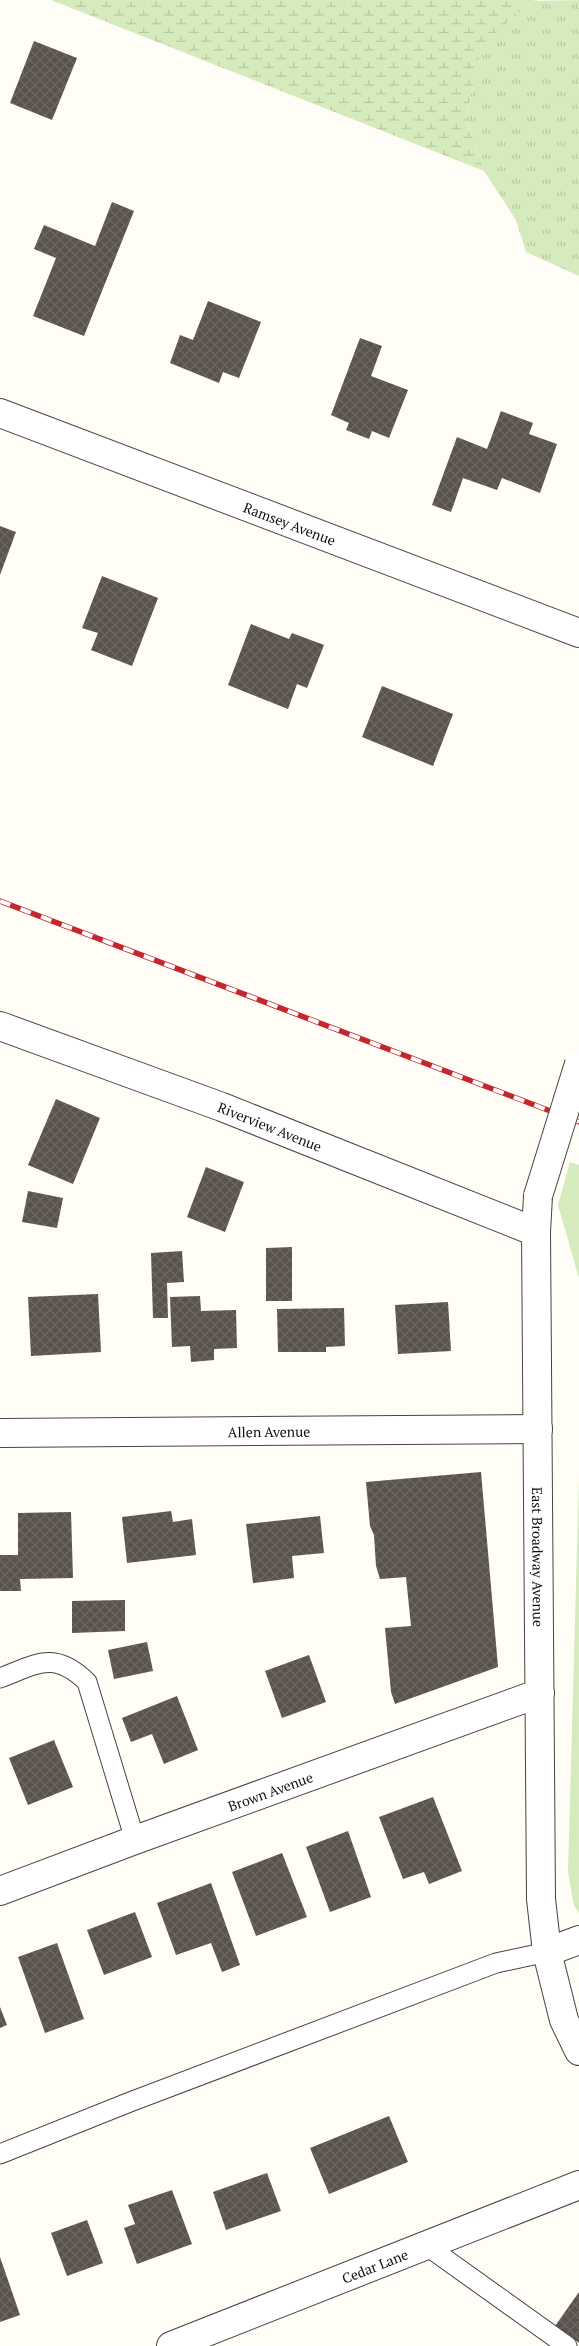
<svg xmlns="http://www.w3.org/2000/svg" width="579" height="2346" font-family="'PT Serif',serif">
	<defs>
		<pattern id="grass-tufts" width="24" height="20" patternUnits="userSpaceOnUse" patternTransform="scale(1.25)"><rect width="24" height="20" fill="#d5ebbd"/><path d="M3 7l-1-3M5 7V3M7 7l1-3M15 17l-1-3M17 17v-4M19 17l1-3" fill="none" stroke="#b6c8a1"/></pattern>
		<pattern id="wetland-marsh" width="20" height="14" patternUnits="userSpaceOnUse" patternTransform="scale(1.25)"><rect width="20" height="14" fill="#d5ebbd"/><path d="M1 5h8M5 5V1M11 12h8M15 12V8" fill="none" stroke="#b6c8a1"/></pattern>
		<pattern id="building-cross-hatch" width="8" height="8" patternUnits="userSpaceOnUse" patternTransform="scale(1.25)"><rect width="8" height="8" fill="#5a524d"/><path d="M0 0l8 8M0 8l8-8" fill="none" stroke="#6d6662"/></pattern>
	</defs>
	<rect width="100%" height="100%" fill="#fffdf5"/>
	<path fill="url(#grass-tufts)" d="M 579,0 L 579,276 L 526,252 L 516,220 L 484,171 L 466,118 L 482,44 L 532,1 Z"/>
	<path fill="url(#wetland-marsh)" d="M 51,0 L 540,0 L 532,1 L 482,45 L 466,118 L 484,171 Z"/>
	<g fill="#d5ebbd">
		<path d="M 570,1162 L 579,1165 L 579,1278 L 558,1205 Z"/>
		<path d="M 579,1477 L 579,1913 L 574,1906 L 568,1872 Z"/>
	</g>
	<g fill="url(#building-cross-hatch)">
		<path d="M 34,41 L 77,58 L 52,120 L 10,103 Z"/>
		<path d="M 112,202 L 134,211 L 84,336 L 33,316 L 56,258 L 34,249 L 44,225 L 95,246 Z"/>
		<path d="M 208,301 L 261,322 L 239,378 L 223,372 L 219,383 L 170,363 L 180,335 L 193,340 Z"/>
		<path d="M 360,338 L 382,346 L 371,376 L 408,390 L 389,438 L 372,431 L 369,439 L 346,430 L 349,423 L 331,415 Z"/>
		<path d="M 501,411 L 533,423 L 529,434 L 557,444 L 540,493 L 502,478 L 497,490 L 463,478 L 451,512 L 432,505 L 457,437 L 487,449 Z"/>
		<path d="M 0,526 L 16,532 L 0,575 Z"/>
		<path d="M 102,576 L 158,598 L 132,666 L 91,650 L 98,633 L 82,628 Z"/>
		<path d="M 251,624 L 289,639 L 292,633 L 324,645 L 307,688 L 297,684 L 288,709 L 228,685 Z"/>
		<path d="M 382,686 L 453,714 L 433,766 L 362,737 Z"/>
		<path d="M 56,1099 L 100,1118 L 73,1184 L 28,1165 Z"/>
		<path d="M 206,1167 L 244,1182 L 225,1232 L 187,1217 Z"/>
		<path d="M 28,1191 L 63,1198 L 57,1228 L 22,1222 Z"/>
		<path d="M 292,1247 L 292,1301 L 266,1301 L 266,1248 Z"/>
		<path d="M 182,1251 L 184,1282 L 167,1283 L 168,1318 L 153,1318 L 151,1253 Z"/>
		<path d="M 98,1294 L 101,1352 L 31,1356 L 28,1297 Z"/>
		<path d="M 200,1296 L 201,1311 L 236,1310 L 237,1348 L 214,1349 L 214,1360 L 191,1362 L 190,1346 L 172,1347 L 170,1297 Z"/>
		<path d="M 448,1302 L 451,1351 L 398,1354 L 395,1305 Z"/>
		<path d="M 344,1308 L 345,1346 L 326,1347 L 326,1352 L 278,1352 L 277,1309 Z"/>
		<path d="M 481,1472 L 498,1667 L 395,1704 L 391,1692 L 385,1628 L 411,1626 L 406,1577 L 380,1579 L 376,1566 L 374,1535 L 370,1526 L 366,1482 Z"/>
		<path d="M 171,1511 L 173,1522 L 192,1519 L 196,1555 L 127,1563 L 122,1517 Z"/>
		<path d="M 71,1512 L 73,1578 L 20,1579 L 21,1591 L 0,1591 L 0,1555 L 18,1555 L 18,1513 Z"/>
		<path d="M 320,1516 L 324,1553 L 292,1556 L 294,1578 L 253,1583 L 246,1524 Z"/>
		<path d="M 125,1600 L 125,1631 L 72,1633 L 72,1601 Z"/>
		<path d="M 147,1642 L 153,1671 L 114,1679 L 108,1650 Z"/>
		<path d="M 309,1655 L 326,1702 L 282,1718 L 265,1671 Z"/>
		<path d="M 177,1696 L 198,1750 L 164,1764 L 152,1734 L 131,1742 L 122,1718 Z"/>
		<path d="M 54,1740 L 73,1787 L 28,1805 L 9,1758 Z"/>
		<path d="M 433,1797 L 462,1871 L 429,1884 L 424,1872 L 403,1879 L 379,1817 Z"/>
		<path d="M 348,1831 L 371,1897 L 330,1912 L 306,1847 Z"/>
		<path d="M 282,1853 L 307,1917 L 256,1936 L 232,1872 Z"/>
		<path d="M 211,1883 L 240,1965 L 222,1972 L 211,1943 L 176,1955 L 157,1903 Z"/>
		<path d="M 135,1912 L 152,1957 L 104,1975 L 87,1930 Z"/>
		<path d="M 57,1943 L 84,2019 L 45,2033 L 18,1957 Z"/>
		<path d="M 0,2007 L 7,2025 L 0,2028 Z"/>
		<path d="M 389,2116 L 408,2162 L 329,2194 L 310,2148 Z"/>
		<path d="M 267,2173 L 281,2211 L 226,2230 L 213,2192 Z"/>
		<path d="M 172,2190 L 192,2244 L 137,2264 L 124,2228 L 135,2224 L 128,2205 Z"/>
		<path d="M 87,2220 L 103,2263 L 67,2276 L 51,2233 Z"/>
		<path d="M 0,2257 L 20,2315 L 0,2322 Z"/>
		<path d="M 579,2292 L 579,2343 L 555,2326 Z"/>
	</g>
	<g fill="none" stroke-linecap="round" stroke-linejoin="round">
		<g stroke="#444" stroke-width="21">
			<g id="service">
				<path d="M 0,1678 C 37,1664 54,1650 87,1682 L 135,1840"/>
				<path d="M 0,2154 L 130,2102 L 496,1963 L 547,1952"/>
				<path d="M 427,2246 L 567,2346"/>
			</g>
		</g>
		<g stroke="#444" stroke-width="30">
			<g id="minor">
				<path id="s1" d="M 0,413 L 579,633"/>
				<path id="s2" d="M 0,1026 L 222,1107 L 536,1232"/>
				<path id="s3" d="M 538,1196 L 536,1232 L 541,1899 L 547,1952 L 564,2020 L 579,2051"/>
				<path id="s4" d="M 0,1433 L 538,1429"/>
				<path id="s5" d="M 0,1891 L 135,1840 L 540,1693"/>
				<path d="M 547,1952 L 579,1940"/>
			</g>
		</g>
		<g stroke="#444" stroke-width="30">
			<g id="tertiary">
				<path id="s6" d="M 171,2346 L 579,2185"/>
			</g>
		</g>
		<use href="#service" stroke="#fff" stroke-width="19"/>
		<use href="#minor" stroke="#fff" stroke-width="28"/>
		<use href="#tertiary" stroke="#fff" stroke-width="28"/>
		<g stroke="#c4262e" stroke-width="5.5">
			<path id="rail" d="M 0,901 L 579,1122"/>
		</g>
		<use href="#rail" stroke="#fff" stroke-width="4" stroke-dasharray="11" stroke-linecap="butt"/>
		<g stroke="#444" stroke-width="30" stroke-linecap="butt">
			<path id="minor-bridge" d="M 538,1196 L 579,1064"/>
		</g>
		<use href="#minor-bridge" stroke="#fff" stroke-width="28"/>
	</g>
	<g text-anchor="middle" dominant-baseline="central" stroke-width="5" stroke-linejoin="round" paint-order="stroke">
		<g font-size="14" fill="#111" stroke="#fff">
			<text stroke="none"><textPath href="#s1" startOffset="310">Ramsey Avenue</textPath></text>
			<text stroke="none"><textPath href="#s2" startOffset="288">Riverview Avenue</textPath></text>
			<text stroke="none"><textPath href="#s4" startOffset="269">Allen Avenue</textPath></text>
			<text stroke="none"><textPath href="#s3" startOffset="361">East Broadway Avenue</textPath></text>
			<text stroke="none"><textPath href="#s5" startOffset="288">Brown Avenue</textPath></text>
			<text stroke="none"><textPath href="#s6" startOffset="219">Cedar Lane</textPath></text>
		</g>
	</g>
</svg>
